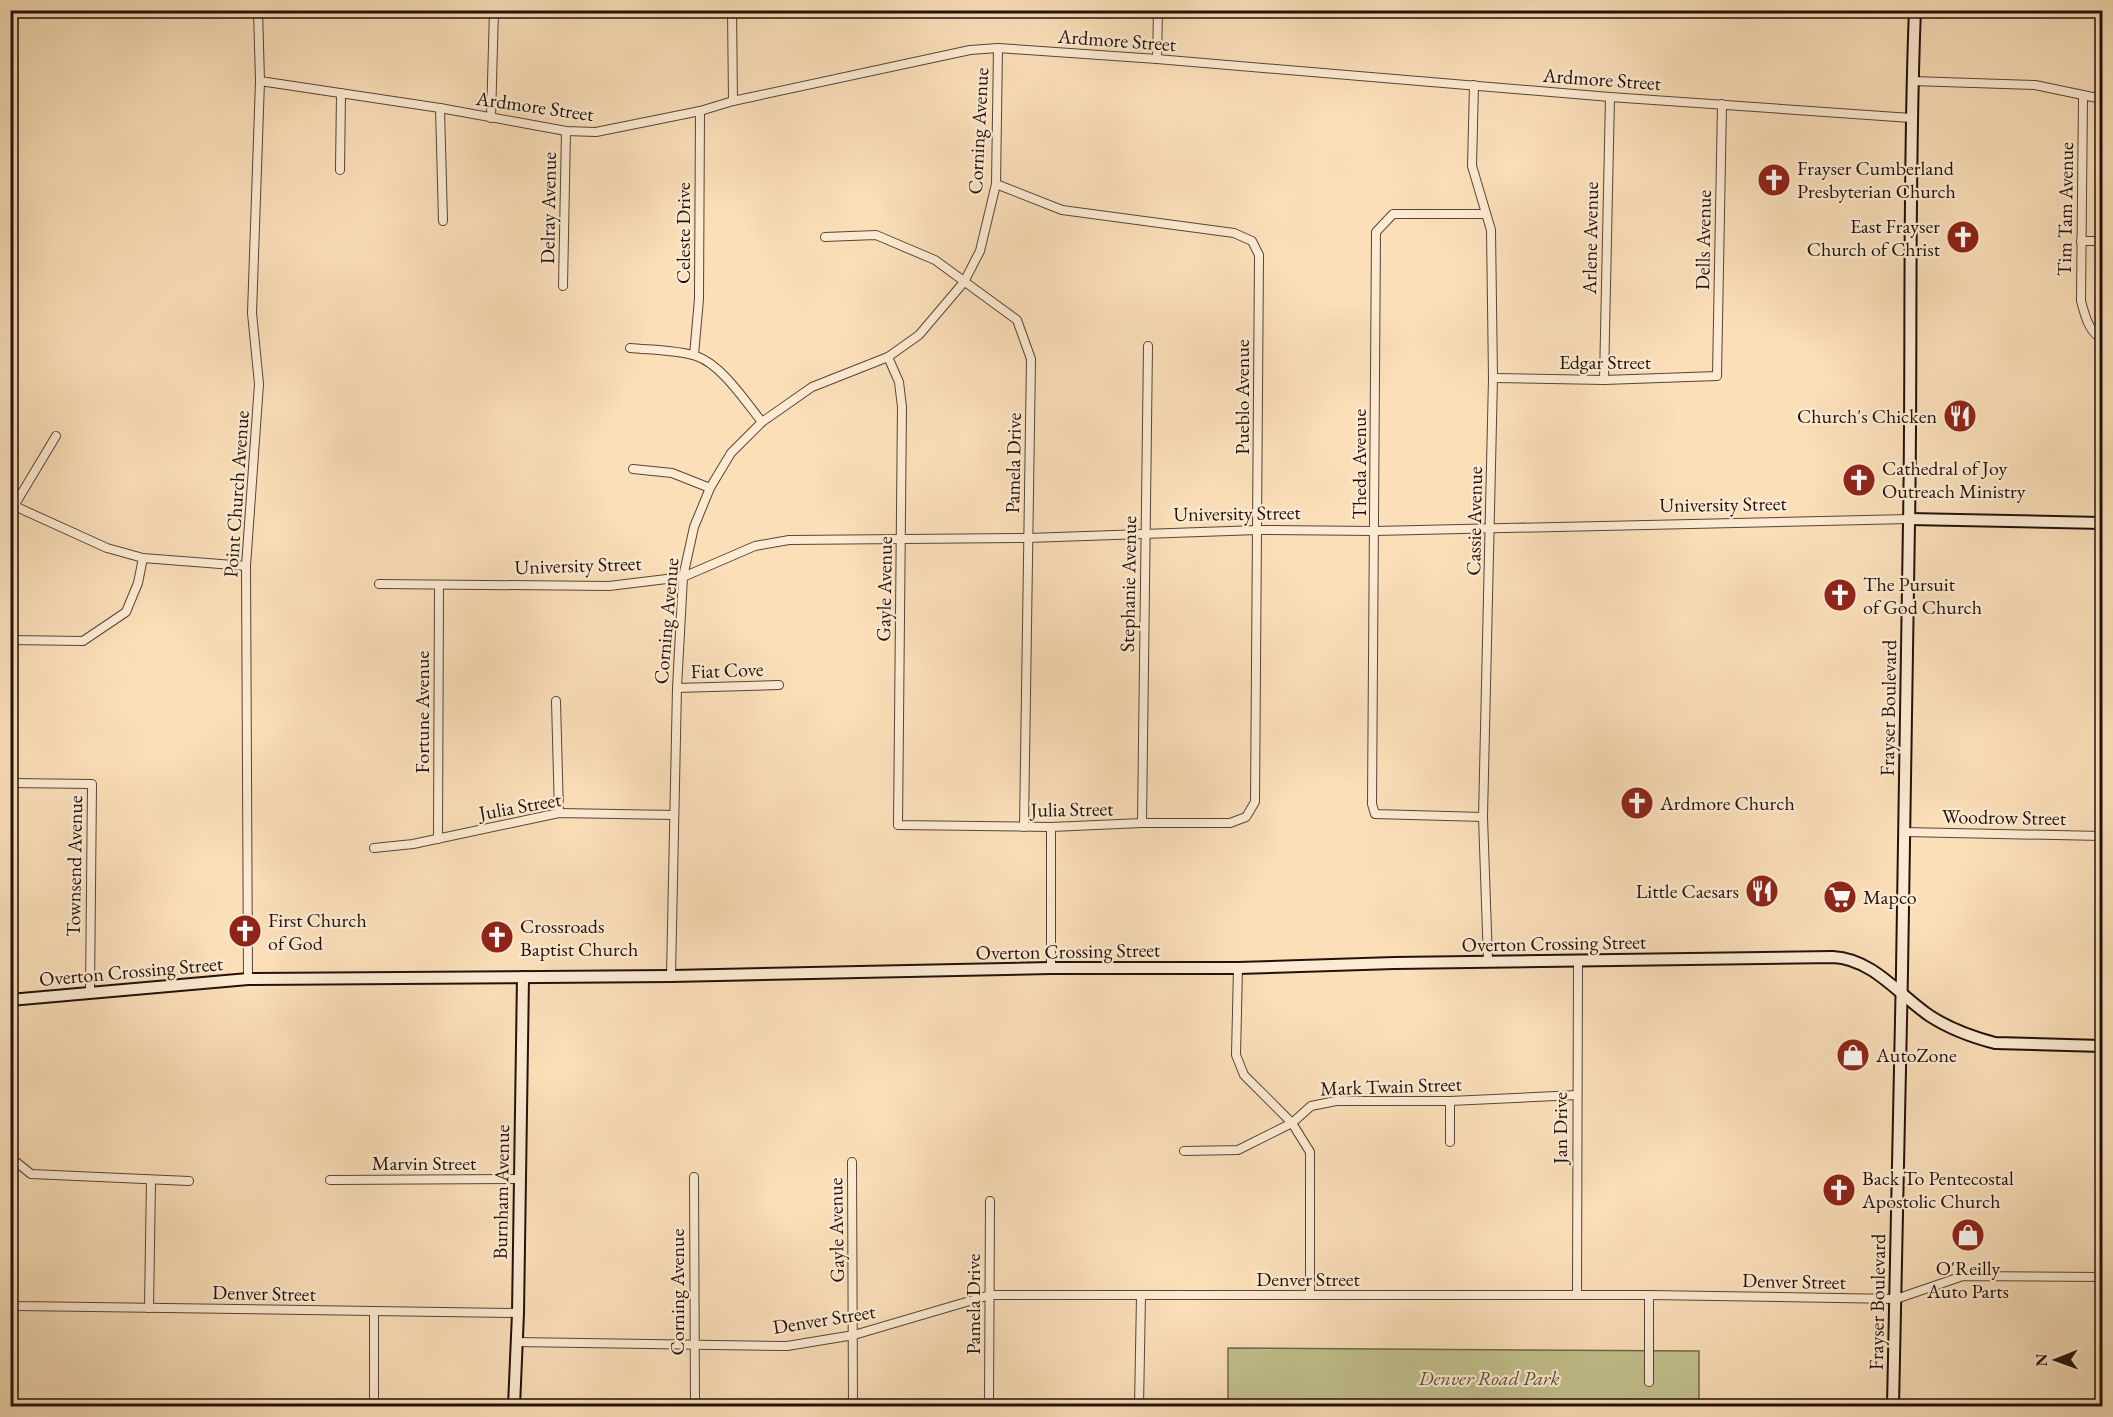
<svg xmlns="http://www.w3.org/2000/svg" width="2113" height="1417" font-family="'EB Garamond',serif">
	<rect width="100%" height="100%" fill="#fadfb9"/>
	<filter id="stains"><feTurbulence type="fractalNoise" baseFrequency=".00333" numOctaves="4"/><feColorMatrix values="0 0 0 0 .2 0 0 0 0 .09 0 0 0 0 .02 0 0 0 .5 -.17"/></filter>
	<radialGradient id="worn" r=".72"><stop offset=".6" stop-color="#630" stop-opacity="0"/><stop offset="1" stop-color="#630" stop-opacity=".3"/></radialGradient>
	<path fill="#c1c18d" stroke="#72694c" stroke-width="1.5" d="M 1228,1348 L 1699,1351 L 1699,1406 L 1228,1406 Z"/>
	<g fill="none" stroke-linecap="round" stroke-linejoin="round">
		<g stroke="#594436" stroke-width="10">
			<g id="street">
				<path d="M 732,10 L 733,101"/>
				<path d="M 1157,59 L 1158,10"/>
				<path d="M 260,81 L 440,108 L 566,131 L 596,132 L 700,111 L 733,101 L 970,50 L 998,48 L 1157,59 L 1610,97 L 1911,118"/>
				<path d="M 1912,81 L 2035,85 L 2102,99"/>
				<path d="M 1474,85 L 1472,166 L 1491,230 L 1493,378 L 1483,817 L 1488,961"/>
				<path d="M 2083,96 L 2081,301 C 2085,316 2089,332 2102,339"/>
				<path d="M 440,108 L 443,221"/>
				<path d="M 491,118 L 494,10"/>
				<path d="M 340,170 L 341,93"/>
				<path d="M 825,237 L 876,235 L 935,260 L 1017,320 L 1031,359 L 1024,827"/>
				<path d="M 2081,241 L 2102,241"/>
				<path d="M 563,286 L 566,131"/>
				<path d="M 630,348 C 650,350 677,350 696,356 C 721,364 745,401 762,422"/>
				<path d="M 694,355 L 699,299 L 700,111"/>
				<path d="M 888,357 L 899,382 L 902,407 L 898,825 L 1051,827 L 1142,823 L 1230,823 L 1246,817 L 1255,802 L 1259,255 L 1252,241 L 1234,233 L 1062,210 L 996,184"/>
				<path d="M 1493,378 L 1604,380 L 1717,376 L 1722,104"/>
				<path d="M 1604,380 L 1610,97"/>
				<path d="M 633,469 L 672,473 L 710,488"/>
				<path d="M 10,504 L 107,548 L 143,558 L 246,566"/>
				<path d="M 14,506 L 56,436"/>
				<path d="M 379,584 L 609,586 L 683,577 L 755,546 L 789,540 L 1028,538 L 1258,530 L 1375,531 L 1909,519"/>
				<path d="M 10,640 L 83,641 L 126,612 L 138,583 L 143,558"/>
				<path d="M 677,688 L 779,685"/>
				<path d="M 556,701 L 559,813"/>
				<path d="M 10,783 L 92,784 L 90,993"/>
				<path d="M 1483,817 L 1375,814 L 1372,804 L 1376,232 L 1393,214 L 1486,214"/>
				<path d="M 1142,823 L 1148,346"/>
				<path d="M 1904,832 L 2102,836"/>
				<path d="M 438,839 L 439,585"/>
				<path d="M 374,848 L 413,844 L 559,813 L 674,815"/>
				<path d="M 1051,968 L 1051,827"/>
				<path d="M 1238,968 L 1236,1055 L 1244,1075 L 1292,1123 L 1310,1152 L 1310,1295"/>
				<path d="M 671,976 L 677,688 L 683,577 L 694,527 L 710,488 L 731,453 L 762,422 L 812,387 L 888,357 L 919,335 L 964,282 L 980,251 L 996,184 L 998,48"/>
				<path d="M 248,979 L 246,566 L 259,384 L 252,313 L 260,81 L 258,10"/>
				<path d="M 1450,1142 L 1450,1101"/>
				<path d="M 1184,1151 L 1238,1150 L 1292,1123 L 1311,1106 L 1336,1101 L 1450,1101 L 1577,1095"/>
				<path d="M 10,1157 L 31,1174 L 189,1181"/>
				<path d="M 852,1162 L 853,1406"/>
				<path d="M 694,1177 L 695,1406"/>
				<path d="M 330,1180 L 519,1179"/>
				<path d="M 1577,1295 L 1578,961"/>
				<path d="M 1649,1295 L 1649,1382"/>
				<path d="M 10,1303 L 18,1306 L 518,1313"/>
				<path d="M 149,1308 L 151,1180"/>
				<path d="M 374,1311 L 374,1406"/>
				<path d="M 516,1342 L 787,1346 L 854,1335 L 990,1295 L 1649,1295 L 1896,1299 L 1963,1276 L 2102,1277"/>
				<path d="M 989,1406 L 990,1201"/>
				<path d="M 1139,1406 L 1141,1296"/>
			</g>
		</g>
		<g stroke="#23110a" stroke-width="14">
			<g id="secondary">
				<path d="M 1909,519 L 2102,523"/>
				<path d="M 10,1000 L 248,979 L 671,976 L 1051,968 L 1238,968 L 1394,963 L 1833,957 C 1873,959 1899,995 1930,1016 C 1950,1029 1972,1037 1995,1043 L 2102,1046"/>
				<path d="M 514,1406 L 518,1313 L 523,977"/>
				<path d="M 1893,1406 C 1900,1112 1905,817 1909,523 C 1912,352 1908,181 1915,10"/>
			</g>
		</g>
		<use href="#street" stroke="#fcead2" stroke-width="8"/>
		<use href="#secondary" stroke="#fcead2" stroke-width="10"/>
	</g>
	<defs>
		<g id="church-disc" transform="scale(1.725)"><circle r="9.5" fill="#8f2418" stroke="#fcead2"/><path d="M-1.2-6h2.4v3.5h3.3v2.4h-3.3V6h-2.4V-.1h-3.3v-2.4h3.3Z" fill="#fff"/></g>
		<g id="restaurant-disc" transform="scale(1.725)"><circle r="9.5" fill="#8f2418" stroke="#fcead2"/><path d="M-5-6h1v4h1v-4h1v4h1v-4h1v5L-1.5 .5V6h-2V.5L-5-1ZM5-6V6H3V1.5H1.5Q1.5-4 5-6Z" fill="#fff"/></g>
		<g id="supermarket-disc" transform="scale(1.725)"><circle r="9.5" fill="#8f2418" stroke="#fcead2"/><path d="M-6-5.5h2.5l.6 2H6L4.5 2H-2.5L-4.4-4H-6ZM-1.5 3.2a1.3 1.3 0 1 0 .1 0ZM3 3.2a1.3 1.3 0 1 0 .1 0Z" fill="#fff"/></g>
		<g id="shop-disc" transform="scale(1.725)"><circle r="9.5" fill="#8f2418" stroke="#fcead2"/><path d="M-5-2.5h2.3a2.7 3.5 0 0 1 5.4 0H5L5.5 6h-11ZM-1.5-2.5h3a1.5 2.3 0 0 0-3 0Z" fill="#fff"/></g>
	</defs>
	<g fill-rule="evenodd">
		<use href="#church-disc" x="1774" y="180"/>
		<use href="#church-disc" x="1963" y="237"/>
		<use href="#restaurant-disc" x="1960" y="416"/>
		<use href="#church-disc" x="1859" y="480"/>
		<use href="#church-disc" x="1840" y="595"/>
		<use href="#church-disc" x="1637" y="803"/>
		<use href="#restaurant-disc" x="1762" y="891"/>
		<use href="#supermarket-disc" x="1840" y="897"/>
		<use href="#church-disc" x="245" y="931"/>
		<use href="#church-disc" x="497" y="937"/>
		<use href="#shop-disc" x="1853" y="1055"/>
		<use href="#church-disc" x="1839" y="1190"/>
		<use href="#shop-disc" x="1968" y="1235"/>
	</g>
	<g text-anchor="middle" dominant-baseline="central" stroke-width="4.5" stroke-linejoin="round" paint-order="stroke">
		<g font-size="20" fill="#23110a" stroke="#fcead2">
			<text transform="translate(1117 40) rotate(4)">Ardmore Street</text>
			<text transform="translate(1602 79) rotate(4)">Ardmore Street</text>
			<text transform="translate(535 106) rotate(8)">Ardmore Street</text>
			<text transform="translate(978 131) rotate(-87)">Corning Avenue</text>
			<text transform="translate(548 208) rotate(-89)">Delray Avenue</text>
			<text transform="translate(2065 209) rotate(-89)">Tim Tam Avenue</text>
			<text transform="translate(683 233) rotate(-90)">Celeste Drive</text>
			<text transform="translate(1590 238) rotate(-89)">Arlene Avenue</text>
			<text transform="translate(1703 240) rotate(-89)">Dells Avenue</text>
			<text x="1605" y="362">Edgar Street</text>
			<text transform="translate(1242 397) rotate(-90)">Pueblo Avenue</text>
			<text transform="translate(1013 463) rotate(-89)">Pamela Drive</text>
			<text transform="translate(1359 464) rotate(-90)">Theda Avenue</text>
			<text transform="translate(236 494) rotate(-86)">Point Church Avenue</text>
			<text transform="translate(1723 504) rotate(-1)">University Street</text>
			<text transform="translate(1237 513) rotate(-1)">University Street</text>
			<text transform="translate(1474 521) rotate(-89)">Cassie Avenue</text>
			<text transform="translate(578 565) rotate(-2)">University Street</text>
			<text transform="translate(1128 584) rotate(-89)">Stephanie Avenue</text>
			<text transform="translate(884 589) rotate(-89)">Gayle Avenue</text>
			<text transform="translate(666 621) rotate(-85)">Corning Avenue</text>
			<text transform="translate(727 670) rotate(-2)">Fiat Cove</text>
			<text transform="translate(1888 708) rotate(-89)">Frayser Boulevard</text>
			<text transform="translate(422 712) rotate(-90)">Fortune Avenue</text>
			<text transform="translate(520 806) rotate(-10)">Julia Street</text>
			<text transform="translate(1072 809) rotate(-1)">Julia Street</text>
			<text transform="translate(2004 817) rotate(1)">Woodrow Street</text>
			<text transform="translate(74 866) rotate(-89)">Townsend Avenue</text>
			<text transform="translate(1554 943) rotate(-1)">Overton Crossing Street</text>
			<text transform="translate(1068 951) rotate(-1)">Overton Crossing Street</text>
			<text transform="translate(131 971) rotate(-5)">Overton Crossing Street</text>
			<text transform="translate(1391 1086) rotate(-2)">Mark Twain Street</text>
			<text transform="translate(1560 1128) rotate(-90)">Jan Drive</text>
			<text x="424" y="1163">Marvin Street</text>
			<text transform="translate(501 1192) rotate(-89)">Burnham Avenue</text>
			<text transform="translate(836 1230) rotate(-91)">Gayle Avenue</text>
			<text x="1308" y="1279">Denver Street</text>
			<text transform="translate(1794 1281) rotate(1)">Denver Street</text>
			<text transform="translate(677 1292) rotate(-90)">Corning Avenue</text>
			<text transform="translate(264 1293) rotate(1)">Denver Street</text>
			<text transform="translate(1877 1302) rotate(-89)">Frayser Boulevard</text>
			<text transform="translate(973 1304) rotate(-90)">Pamela Drive</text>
			<text transform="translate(824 1319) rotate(-9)">Denver Street</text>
		</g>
		<g font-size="20" fill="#23110a" stroke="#fcead2" text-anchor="start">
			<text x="1797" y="168">Frayser Cumberland<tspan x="1797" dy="23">Presbyterian Church</tspan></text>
			<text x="1940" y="226" text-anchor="end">East Frayser<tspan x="1940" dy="23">Church of Christ</tspan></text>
			<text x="1937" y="416" text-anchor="end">Church's Chicken</text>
			<text x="1882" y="468">Cathedral of Joy<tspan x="1882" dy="23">Outreach Ministry</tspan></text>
			<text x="1863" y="584">The Pursuit<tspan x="1863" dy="23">of God Church</tspan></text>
			<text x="1660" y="803">Ardmore Church</text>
			<text x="1739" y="891" text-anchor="end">Little Caesars</text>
			<text x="1863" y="897">Mapco</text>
			<text x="268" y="920">First Church<tspan x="268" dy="23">of God</tspan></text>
			<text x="520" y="926">Crossroads<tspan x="520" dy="23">Baptist Church</tspan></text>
			<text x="1876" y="1055">AutoZone</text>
			<text x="1862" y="1178">Back To Pentecostal<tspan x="1862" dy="23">Apostolic Church</tspan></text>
			<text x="1968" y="1268" text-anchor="middle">O'Reilly<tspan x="1968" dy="23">Auto Parts</tspan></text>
		</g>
		<g font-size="20" font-style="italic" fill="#5a4f38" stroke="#fcead2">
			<text x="1489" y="1378">Denver Road Park</text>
		</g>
	</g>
	<rect width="2113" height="1417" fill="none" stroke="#fadfb9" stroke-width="36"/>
	<rect x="12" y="12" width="2089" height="1393" fill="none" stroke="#23110a" stroke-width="3"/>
	<rect x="18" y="18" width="2077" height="1381" fill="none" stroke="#23110a" stroke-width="1.5"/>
	<g transform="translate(2056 1360) rotate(269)" stroke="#fcead2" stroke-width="4.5" paint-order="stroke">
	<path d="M0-4.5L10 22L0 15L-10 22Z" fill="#23110a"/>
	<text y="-9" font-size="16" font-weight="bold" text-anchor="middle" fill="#23110a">N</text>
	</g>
	<rect width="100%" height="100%" filter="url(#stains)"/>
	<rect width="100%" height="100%" fill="url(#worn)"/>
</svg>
